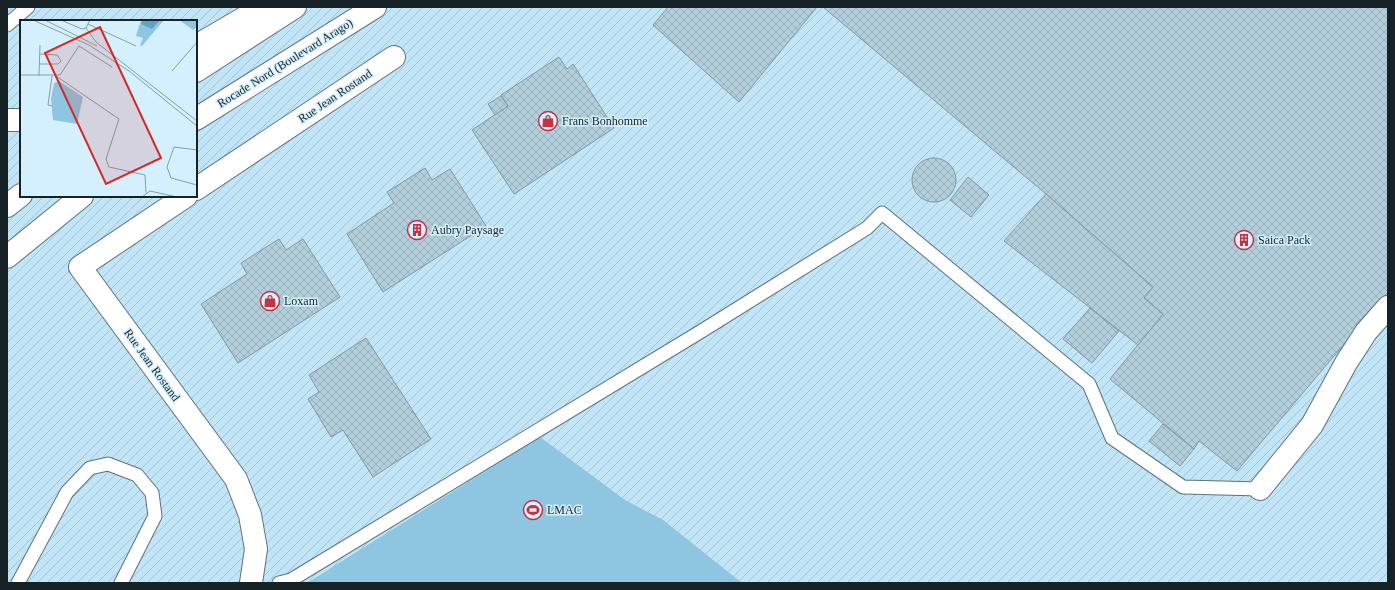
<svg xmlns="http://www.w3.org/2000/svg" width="1395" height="590" font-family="Georgia,serif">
	<defs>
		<pattern id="industrial-furrows" width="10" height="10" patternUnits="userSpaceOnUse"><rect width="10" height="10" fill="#c1e4f6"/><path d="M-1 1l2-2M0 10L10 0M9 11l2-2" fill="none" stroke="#a5c3d3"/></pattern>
		<pattern id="building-cross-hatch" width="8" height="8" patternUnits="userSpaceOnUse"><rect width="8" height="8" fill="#b3cedb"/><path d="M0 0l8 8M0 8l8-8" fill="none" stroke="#99b1bc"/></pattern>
	</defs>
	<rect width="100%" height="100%" fill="#d4f0fe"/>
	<path fill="url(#industrial-furrows)" fill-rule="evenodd" d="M 7,7 L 1388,7 L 1388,583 L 7,583 ZM 21,21 L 196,21 L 196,196 L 21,196 Z"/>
	<path fill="#8ec6e1" d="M 540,437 L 625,500 L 663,520 L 742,583 L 307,583 Z"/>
	<g fill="url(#building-cross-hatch)" stroke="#7e98a5">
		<path d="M 668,7 L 817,7 L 739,102 L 653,25 Z"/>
		<path d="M 823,7 L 1388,7 L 1388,292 L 1237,471 L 1199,441 L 1194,449 L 1110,379 L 1163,314 L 1144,298 L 1153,287 L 1046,194 Z"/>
		<path d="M 559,57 L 567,69 L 573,64 L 614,128 L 514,194 L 472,130 L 508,106 L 501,95 Z"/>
		<path d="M 501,96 L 508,106 L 495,115 L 488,104 Z"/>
		<circle cx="934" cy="180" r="22"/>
		<path d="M 425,168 L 432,180 L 450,169 L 486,226 L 383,292 L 347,234 L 394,203 L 387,192 Z"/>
		<path d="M 968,177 L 989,195 L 971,217 L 950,200 Z"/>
		<path d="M 1046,194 L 1153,287 L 1144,298 L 1163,314 L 1138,345 L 1004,241 Z"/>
		<path d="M 279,239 L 286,250 L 303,239 L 340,297 L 238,363 L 201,304 L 247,274 L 241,263 Z"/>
		<path d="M 1090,308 L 1119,331 L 1092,363 L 1063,339 Z"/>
		<path d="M 366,338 L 431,439 L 373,477 L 343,430 L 331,437 L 308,399 L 319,392 L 309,375 Z"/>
		<path d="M 1163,424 L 1194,449 L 1180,466 L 1149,441 Z"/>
	</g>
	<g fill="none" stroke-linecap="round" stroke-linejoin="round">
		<g stroke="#5a737f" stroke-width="15">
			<g id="lane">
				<path d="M 7,25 L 28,7"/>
				<path d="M 18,583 L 67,492 L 90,468 L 108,464 L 137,475 L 152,493 L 155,516 L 121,583"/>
				<path d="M 279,583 L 291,580 L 700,332 L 867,228 L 882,213 L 1089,384 L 1112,438 L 1183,487 L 1260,489"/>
			</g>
		</g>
		<g stroke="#5a737f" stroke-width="24">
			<g id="street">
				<path d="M 196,189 L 394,57"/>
				<path d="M 186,196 L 80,267 L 236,479 L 250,515 L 256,549 L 251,583"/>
				<path d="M 1260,489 L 1312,425 L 1346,363 L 1366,332 L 1388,307"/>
			</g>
		</g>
		<g stroke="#5a737f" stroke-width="24">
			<g id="primary">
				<path d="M 196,46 L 244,18 L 267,7"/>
				<path d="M 196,71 L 295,7"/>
				<path d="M 196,119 L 375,7"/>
				<path d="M 7,120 L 21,120"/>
				<path d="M 7,206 L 21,195"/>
				<path d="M 7,257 L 82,196"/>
			</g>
		</g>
		<use href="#lane" stroke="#fff" stroke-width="13"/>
		<use href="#street" stroke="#fff" stroke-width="22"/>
		<use href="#primary" stroke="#fff" stroke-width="22"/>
	</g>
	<defs>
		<g id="shop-ring" transform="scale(1)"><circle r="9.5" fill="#d4f0fe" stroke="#c43343" stroke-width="1.5"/><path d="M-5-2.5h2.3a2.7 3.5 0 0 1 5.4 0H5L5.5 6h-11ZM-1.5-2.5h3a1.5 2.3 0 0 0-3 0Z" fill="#c43343"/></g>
		<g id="building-ring" transform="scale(1)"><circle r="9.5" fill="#d4f0fe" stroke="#c43343" stroke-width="1.5"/><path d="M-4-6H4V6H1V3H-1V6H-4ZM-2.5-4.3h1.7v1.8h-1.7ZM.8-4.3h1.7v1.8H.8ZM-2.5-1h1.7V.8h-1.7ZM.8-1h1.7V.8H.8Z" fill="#c43343"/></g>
		<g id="stadium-ring" transform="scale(1)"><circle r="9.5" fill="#d4f0fe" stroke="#c43343" stroke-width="1.5"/><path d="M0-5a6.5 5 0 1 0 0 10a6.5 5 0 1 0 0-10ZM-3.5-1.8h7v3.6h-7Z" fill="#c43343"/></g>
	</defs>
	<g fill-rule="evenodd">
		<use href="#shop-ring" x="548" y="121"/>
		<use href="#building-ring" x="417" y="230"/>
		<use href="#building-ring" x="1244" y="240"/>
		<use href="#shop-ring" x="270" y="301"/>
		<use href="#stadium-ring" x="533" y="510"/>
	</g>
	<g text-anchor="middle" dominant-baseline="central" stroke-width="3" stroke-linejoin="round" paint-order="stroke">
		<g font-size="12" fill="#172227" stroke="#d4f0fe">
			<text transform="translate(285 63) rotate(-32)">Rocade Nord (Boulevard Arago)</text>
			<text transform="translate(335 96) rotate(-34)">Rue Jean Rostand</text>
			<text transform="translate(152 365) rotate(54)">Rue Jean Rostand</text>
		</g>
		<g font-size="12" fill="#172227" stroke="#d4f0fe" text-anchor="start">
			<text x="562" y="121">Frans Bonhomme</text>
			<text x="431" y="230">Aubry Paysage</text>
			<text x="1258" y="240">Saica Pack</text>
			<text x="284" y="301">Loxam</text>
			<text x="547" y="510">LMAC</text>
		</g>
	</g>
	<g transform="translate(20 20)">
		<rect width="177" height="177" fill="#d4f0fe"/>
		<path d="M 121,0 L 144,0 L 122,26 L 120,25 L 123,18 L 116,16 ZM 159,0 L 177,0 L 177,7 L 173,10 Z" fill="#8ec6e1"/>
		<path d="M 39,61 L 63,77 L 57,104 L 33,100 L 31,79 L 34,63 Z" fill="#8ec6e1"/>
		<path d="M 123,0 L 140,0 L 132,9 L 121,4 Z" fill="#5ca5c7"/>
		<path fill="none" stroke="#889ea8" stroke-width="1" d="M 13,0 L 69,25 L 109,51 L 177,106M 25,0 L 77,26M 41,0 L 62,9 L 66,8 L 70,0M 68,4 L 116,26M 66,8 L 76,22 L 177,101M 20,44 L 38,44 L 41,41 L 37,35 L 20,34M 152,51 L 177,22M 0,55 L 40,55 L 59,26 L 92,47M 19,56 L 20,25M 32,56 L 28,85 L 32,86M 36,56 L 99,99 L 86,139 L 89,147 L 125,155 L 126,173M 177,130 L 154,127 L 147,147 L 151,158 L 177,165M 122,177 L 130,171 L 157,177"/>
		<path fill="#d62828" fill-opacity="0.15" stroke="#d62828" stroke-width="2" d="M 80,7 L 141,138 L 86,164 L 25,33 Z"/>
		<rect width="177" height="177" fill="none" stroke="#172227" stroke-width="2"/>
	</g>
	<rect width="1395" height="590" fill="none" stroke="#172227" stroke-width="16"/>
</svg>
